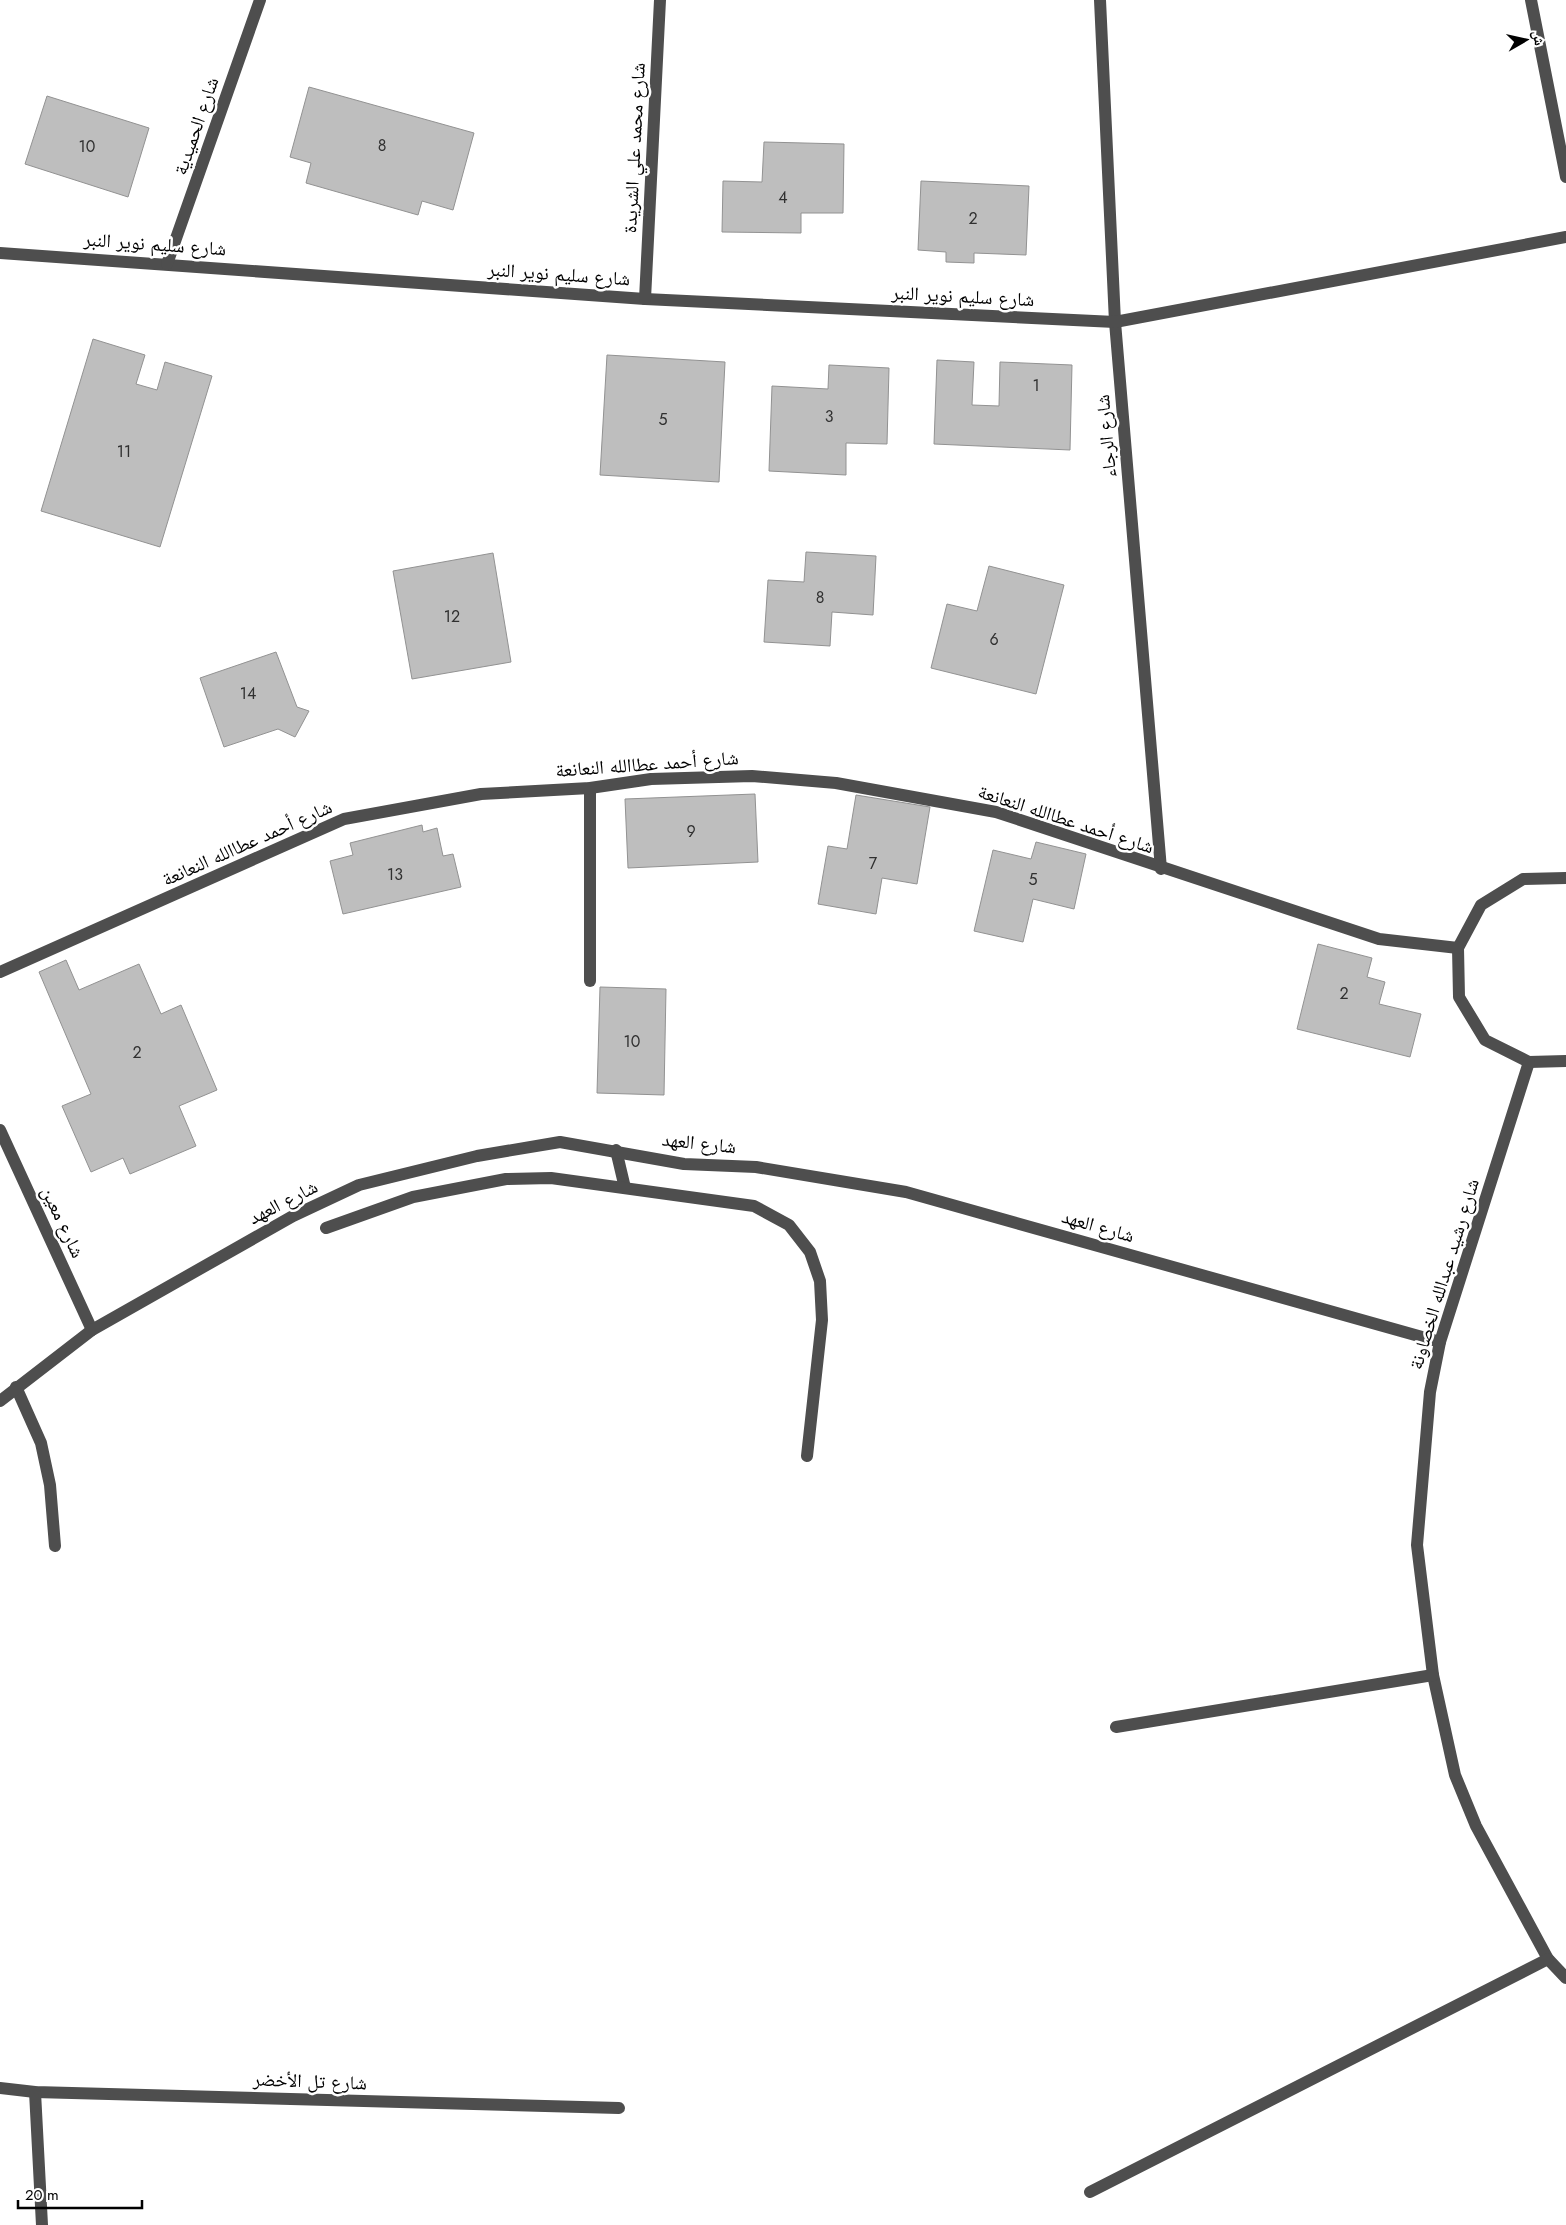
<svg xmlns="http://www.w3.org/2000/svg" width="1566" height="2225" font-family="Jost,'Noto Naskh Arabic',sans-serif">
	<rect width="100%" height="100%" fill="#fff"/>
	<g fill="#bebebe" stroke="#929292">
		<path d="M 309,87 L 474,133 L 453,210 L 422,201 L 418,215 L 306,183 L 311,163 L 290,157 Z"/>
		<path d="M 47,96 L 149,128 L 128,197 L 25,164 Z"/>
		<path d="M 764,142 L 844,144 L 843,213 L 801,213 L 801,233 L 722,232 L 723,181 L 762,182 Z"/>
		<path d="M 921,181 L 1029,186 L 1026,255 L 974,253 L 974,263 L 946,262 L 946,252 L 918,250 Z"/>
		<path d="M 93,339 L 145,355 L 136,384 L 157,390 L 165,362 L 212,376 L 160,547 L 41,511 Z"/>
		<path d="M 607,355 L 725,362 L 719,482 L 600,475 Z"/>
		<path d="M 937,360 L 974,362 L 972,405 L 999,406 L 1000,362 L 1072,365 L 1070,450 L 934,444 Z"/>
		<path d="M 829,365 L 889,368 L 887,444 L 846,443 L 846,475 L 769,471 L 772,386 L 828,389 Z"/>
		<path d="M 806,552 L 876,556 L 873,615 L 832,612 L 830,646 L 764,642 L 768,580 L 804,582 Z"/>
		<path d="M 493,553 L 511,662 L 412,679 L 393,571 Z"/>
		<path d="M 989,566 L 1064,585 L 1036,694 L 931,668 L 947,604 L 977,611 Z"/>
		<path d="M 276,652 L 297,707 L 309,711 L 295,737 L 278,729 L 224,747 L 200,678 Z"/>
		<path d="M 755,794 L 758,862 L 628,868 L 625,799 Z"/>
		<path d="M 856,795 L 930,807 L 917,884 L 882,878 L 876,914 L 818,904 L 828,846 L 847,849 Z"/>
		<path d="M 422,825 L 423,832 L 437,828 L 443,856 L 453,854 L 461,887 L 343,914 L 330,861 L 353,855 L 350,843 Z"/>
		<path d="M 1036,842 L 1086,854 L 1074,909 L 1033,899 L 1023,942 L 974,931 L 993,850 L 1031,859 Z"/>
		<path d="M 1318,944 L 1372,958 L 1367,977 L 1385,982 L 1379,1004 L 1421,1014 L 1410,1057 L 1297,1029 Z"/>
		<path d="M 66,960 L 79,990 L 139,964 L 161,1014 L 181,1005 L 217,1090 L 179,1106 L 196,1146 L 130,1174 L 123,1158 L 91,1172 L 62,1106 L 91,1094 L 39,972 Z"/>
		<path d="M 600,987 L 666,989 L 664,1095 L 597,1093 Z"/>
	</g>
	<g fill="none" stroke-linecap="round" stroke-linejoin="round">
		<g stroke="#4e4e4e" stroke-width="12">
			<path d="M 1100,0 L 1115,322 L 1161,869"/>
			<path d="M 1531,0 L 1566,177"/>
			<path d="M 0,253 L 645,299 L 1115,322 L 1566,237"/>
			<path d="M 167,264 L 260,0"/>
			<path d="M 645,299 L 660,0"/>
			<path d="M 590,788 L 590,981"/>
			<path d="M 1566,878 L 1523,879 L 1481,905 L 1458,948 L 1459,997 L 1485,1040 L 1529,1062 L 1566,1061"/>
			<path d="M 0,972 L 344,819 L 481,794 L 590,788 L 651,779 L 752,776 L 836,783 L 996,812 L 1379,939 L 1458,948"/>
			<path d="M 1529,1062 L 1440,1342 L 1430,1392 L 1417,1545 L 1433,1675 L 1455,1775 L 1476,1826 L 1548,1959 L 1566,1978"/>
			<path d="M 0,1130 L 92,1330"/>
			<path d="M 616,1150 L 625,1188"/>
			<path d="M 326,1228 L 413,1197 L 506,1179 L 551,1178 L 754,1206 L 789,1225 L 810,1252 L 820,1281 L 822,1320 L 807,1456"/>
			<path d="M 16,1387 L 41,1443 L 50,1485 L 55,1546"/>
			<path d="M 0,1401 L 92,1330 L 293,1216 L 359,1185 L 477,1156 L 560,1142 L 684,1164 L 756,1167 L 906,1192 L 1440,1342"/>
			<path d="M 1116,1727 L 1433,1675"/>
			<path d="M 0,2088 L 35,2092 L 619,2108"/>
			<path d="M 35,2092 L 42,2225"/>
			<path d="M 1090,2192 L 1548,1959"/>
		</g>
	</g>
	<g text-anchor="middle" dominant-baseline="central" stroke-width="5" stroke-linejoin="round" paint-order="stroke">
		<g font-size="16" fill="#303030">
			<text x="382" y="145">8</text>
			<text x="87" y="146">10</text>
			<text x="783" y="197">4</text>
			<text x="973" y="218">2</text>
			<text x="1036" y="385">1</text>
			<text x="829" y="416">3</text>
			<text x="663" y="419">5</text>
			<text x="124" y="451">11</text>
			<text x="820" y="597">8</text>
			<text x="452" y="616">12</text>
			<text x="994" y="639">6</text>
			<text x="248" y="693">14</text>
			<text x="691" y="831">9</text>
			<text x="873" y="863">7</text>
			<text x="395" y="874">13</text>
			<text x="1033" y="879">5</text>
			<text x="1344" y="993">2</text>
			<text x="632" y="1041">10</text>
			<text x="137" y="1052">2</text>
		</g>
		<g font-size="19" fill="#000" stroke="#fff">
			<text transform="translate(196 126) rotate(-71)">شارع الحميدية</text>
			<text transform="translate(634 148) rotate(-87)">شارع محمد علي الشريدة</text>
			<text transform="translate(155 244) rotate(4)">شارع سليم نوير النبر</text>
			<text transform="translate(559 274) rotate(4)">شارع سليم نوير النبر</text>
			<text transform="translate(963 296) rotate(3)">شارع سليم نوير النبر</text>
			<text transform="translate(1106 436) rotate(-95)">شارع الرجاء</text>
			<text transform="translate(647 764) rotate(-4)">شارع أحمد عطاالله النعانعة</text>
			<text transform="translate(1066 819) rotate(18)">شارع أحمد عطاالله النعانعة</text>
			<text transform="translate(247 843) rotate(-24)">شارع أحمد عطاالله النعانعة</text>
			<text transform="translate(699 1143) rotate(6)">شارع العهد</text>
			<text transform="translate(283 1202) rotate(-27)">شارع العهد</text>
			<text transform="translate(63 1222) rotate(65)">شارع معين</text>
			<text transform="translate(1098 1226) rotate(16)">شارع العهد</text>
			<text transform="translate(1444 1274) rotate(-73)">شارع رشيد عبدالله الخصاونة</text>
			<text transform="translate(310 2081) rotate(2)">شارع تل الأخضر</text>
		</g>
	</g>
	<g transform="translate(1526 40) rotate(81)" stroke="#ffffff" stroke-width="4" paint-order="stroke">
	<path d="M0-4L9 19L0 12L-9 19Z" fill="#000000"/>
	<text y="-8" font-size="14" font-weight="bold" text-anchor="middle" fill="#000000">ش</text>
	</g>
	<path d="M18 2200v8h124v-8" fill="none" stroke="#000000" stroke-width="2.5"/>
	<text x="25" y="2200" font-size="15" fill="#000000" stroke="#ffffff" stroke-width="4" paint-order="stroke">20 m</text>
</svg>
